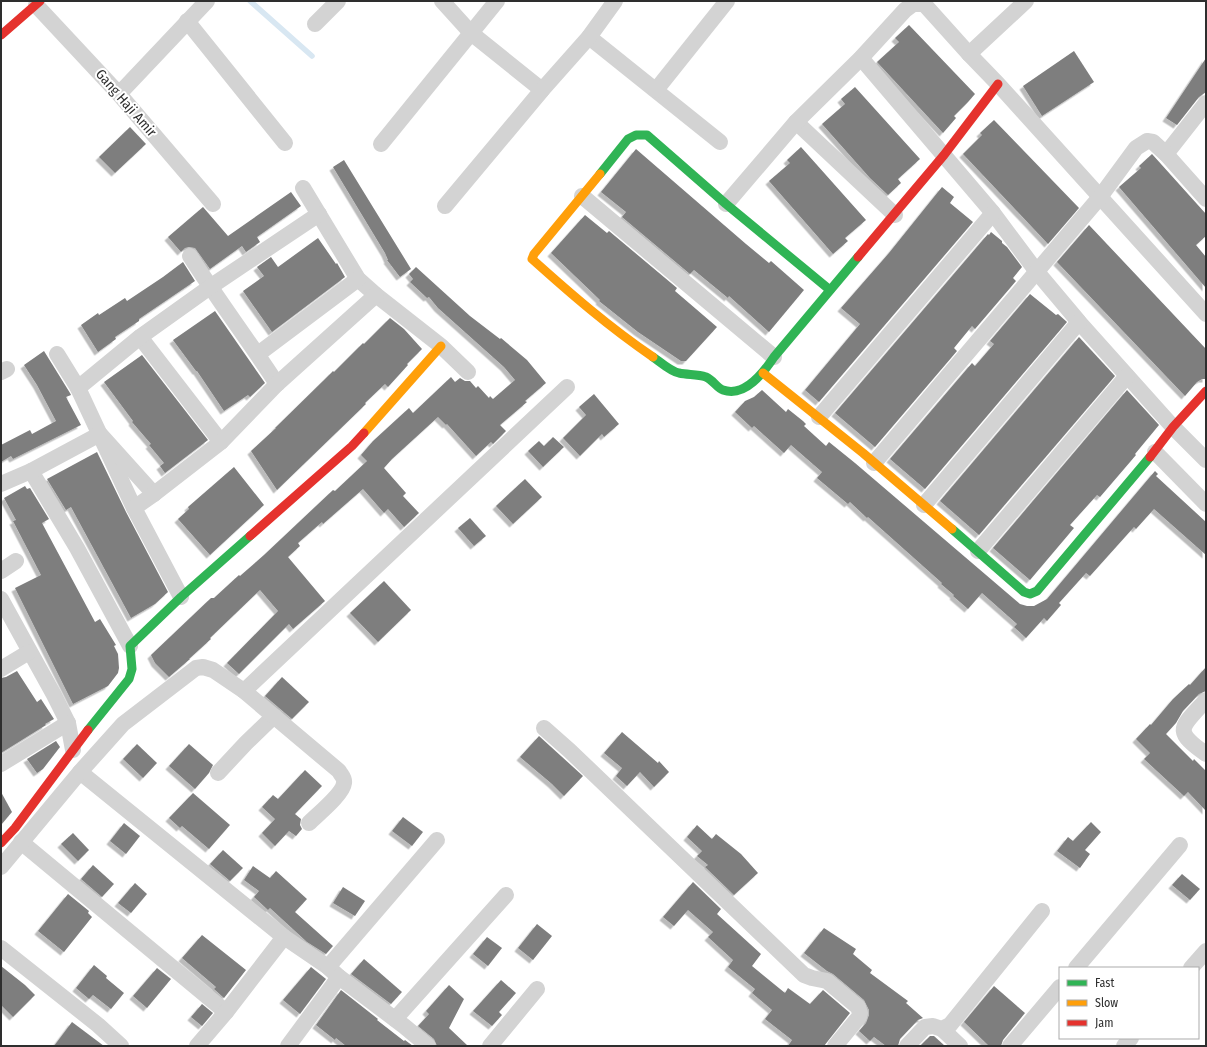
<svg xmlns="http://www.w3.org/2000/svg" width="1207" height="1047" font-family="'Fira Sans Condensed',sans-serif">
	<defs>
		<filter id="shadow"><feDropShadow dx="-3.5" dy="3.5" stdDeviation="0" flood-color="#0004"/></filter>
	</defs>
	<rect width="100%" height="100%" fill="#fff"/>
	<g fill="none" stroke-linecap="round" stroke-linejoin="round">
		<path stroke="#d8e7f2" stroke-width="5.5" d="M 250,1 L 312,56"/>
	</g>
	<g fill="#7e7e7e" filter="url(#shadow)">
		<path d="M 909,25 L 975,94 L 968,102 L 954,116 L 956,118 L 943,133 L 877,62 L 899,42 L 895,38 Z"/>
		<path d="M 1074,51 L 1094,82 L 1042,116 L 1023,86 Z"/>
		<path d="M 1206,58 L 1206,92 L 1199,97 L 1177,125 L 1166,118 Z"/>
		<path d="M 855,87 L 920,159 L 898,179 L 901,183 L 888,195 L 870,178 L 822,124 L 845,104 L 841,99 Z"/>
		<path d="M 994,120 L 1079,208 L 1048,244 L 963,154 L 982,135 L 980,133 Z"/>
		<path d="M 130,127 L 146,144 L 115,173 L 99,157 Z"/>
		<path d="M 801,147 L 866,220 L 845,238 L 848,241 L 833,254 L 769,181 L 790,163 L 787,160 Z"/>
		<path d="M 636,149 L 746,244 L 769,263 L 771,261 L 804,290 L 769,332 L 729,296 L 728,298 L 694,270 L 690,274 L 622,217 L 626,212 L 601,192 Z"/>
		<path d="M 1152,154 L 1206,214 L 1206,236 L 1196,245 L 1206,257 L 1206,288 L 1119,187 L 1141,168 L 1139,166 Z"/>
		<path d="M 344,160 L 411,269 L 400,277 L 387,260 L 388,260 L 385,253 L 333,167 Z"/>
		<path d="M 942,187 L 954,197 L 950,203 L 973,222 L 819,402 L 805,390 L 860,324 L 841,308 L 889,253 Z"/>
		<path d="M 291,192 L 301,206 L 257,237 L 260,242 L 246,252 L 242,246 L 210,269 L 195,248 L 189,247 L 185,248 L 181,252 L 168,237 L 203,207 L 228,236 Z"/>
		<path d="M 585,215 L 607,233 L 609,231 L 677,288 L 675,291 L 717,327 L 686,361 L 681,361 L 638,332 L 599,301 L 600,300 L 551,253 Z"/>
		<path d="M 1089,225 L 1206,349 L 1206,379 L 1202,379 L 1197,382 L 1185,396 L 1057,262 Z"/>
		<path d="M 991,232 L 1002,241 L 1002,243 L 1007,247 L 1022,267 L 1013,278 L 1016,281 L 975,329 L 972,326 L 954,348 L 957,351 L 875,447 L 835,413 L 988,234 L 989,235 Z"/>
		<path d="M 318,238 L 336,264 L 337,263 L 345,277 L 272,332 L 243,291 L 264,276 L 257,267 L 271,257 L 278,267 Z"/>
		<path d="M 183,262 L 195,281 L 139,319 L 139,321 L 115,337 L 116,339 L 98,352 L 81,325 L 98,313 L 99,315 L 125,298 L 127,301 L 163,277 Z"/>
		<path d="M 416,267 L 470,316 L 500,339 L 501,338 L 527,360 L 546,383 L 525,401 L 527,402 L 500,425 L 506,431 L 493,444 L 491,442 L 476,456 L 447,424 L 446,425 L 438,417 L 392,459 L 384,468 L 406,493 L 403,496 L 419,513 L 404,527 L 388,509 L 384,513 L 363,489 L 323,524 L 322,522 L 298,543 L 300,546 L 288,557 L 325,601 L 293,629 L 289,624 L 239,674 L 227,663 L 278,611 L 260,590 L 210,638 L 211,639 L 189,659 L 190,659 L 169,677 L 155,663 L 151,655 L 211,598 L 214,598 L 239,575 L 240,576 L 264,555 L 333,490 L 335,491 L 367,461 L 361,455 L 373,441 L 409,408 L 413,413 L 451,377 L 455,382 L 460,378 L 465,381 L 470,381 L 476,388 L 478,386 L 489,398 L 490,396 L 493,399 L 515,380 L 504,367 L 438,308 L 429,297 L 427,298 L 410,282 L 413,279 L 409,274 Z"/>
		<path d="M 1030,294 L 1056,315 L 1058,314 L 1067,322 L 925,489 L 890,459 L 972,363 L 975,366 L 994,344 L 990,341 Z"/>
		<path d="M 215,311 L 265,383 L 250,397 L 248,395 L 224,411 L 197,371 L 196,371 L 173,340 Z"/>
		<path d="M 390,318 L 404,329 L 422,349 L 407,364 L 408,365 L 388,387 L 385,384 L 365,403 L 366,404 L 277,490 L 251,451 L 276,428 L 275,428 L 323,381 L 333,371 L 334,372 L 363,343 L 364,344 Z"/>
		<path d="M 1079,337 L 1115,376 L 979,535 L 940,501 Z"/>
		<path d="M 44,351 L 70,393 L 71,395 L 66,397 L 81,425 L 13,459 L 11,456 L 1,462 L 1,445 L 30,430 L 32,434 L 56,421 L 37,385 L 24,365 Z"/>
		<path d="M 142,355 L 208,440 L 165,473 L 160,466 L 164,463 L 149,445 L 151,444 L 132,422 L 133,421 L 104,382 Z"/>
		<path d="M 762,390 L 786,412 L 788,409 L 803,421 L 806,424 L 804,426 L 826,446 L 829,442 L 855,463 L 1020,604 L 1027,606 L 1034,606 L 1047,599 L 1155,471 L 1158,474 L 1156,476 L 1206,522 L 1206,555 L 1154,509 L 1136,529 L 1134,527 L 1090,576 L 1086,573 L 1059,603 L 1061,605 L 1047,621 L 1044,618 L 1026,638 L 1014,627 L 1017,624 L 982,593 L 968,609 L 953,596 L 954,595 L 941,584 L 942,583 L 868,517 L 867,518 L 850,502 L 848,504 L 817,478 L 822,472 L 791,445 L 784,453 L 754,426 L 752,428 L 735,412 L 745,401 L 754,397 Z"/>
		<path d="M 1127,390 L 1159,425 L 1135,454 L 1136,455 L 1100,497 L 1097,495 L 1070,525 L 1074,528 L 1030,580 L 993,548 Z"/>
		<path d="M 594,394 L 619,424 L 604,437 L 602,434 L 580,456 L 563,438 L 586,415 L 579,407 Z"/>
		<path d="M 553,437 L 564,447 L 543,467 L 528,451 L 539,441 L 544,446 Z"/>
		<path d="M 97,452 L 126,512 L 168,592 L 155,604 L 131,618 L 71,507 L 66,510 L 47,479 Z"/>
		<path d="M 234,467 L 264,505 L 210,555 L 178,519 L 189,509 L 188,507 Z"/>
		<path d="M 525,479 L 542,497 L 513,524 L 496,506 Z"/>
		<path d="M 25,486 L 27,489 L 30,488 L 49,519 L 42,523 L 95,622 L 100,619 L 116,645 L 114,646 L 118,654 L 119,668 L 118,673 L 108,686 L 73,704 L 15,588 L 41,575 L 13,521 L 16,520 L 4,498 Z"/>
		<path d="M 470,518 L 486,536 L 474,546 L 458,528 Z"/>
		<path d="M 384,581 L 411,610 L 378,642 L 350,613 Z"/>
		<path d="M 1206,667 L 1206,691 L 1199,694 L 1183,711 L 1176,723 L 1166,734 L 1193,761 L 1194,759 L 1206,771 L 1206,811 L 1188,792 L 1184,796 L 1144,759 L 1150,753 L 1136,739 L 1150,724 L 1151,725 L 1173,699 L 1189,684 L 1190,685 Z"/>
		<path d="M 17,671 L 37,702 L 41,699 L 54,719 L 45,724 L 46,725 L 1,753 L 1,678 L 6,677 Z"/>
		<path d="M 282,677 L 309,702 L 292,719 L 265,696 Z"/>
		<path d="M 622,732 L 658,763 L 659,761 L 669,772 L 654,787 L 640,772 L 627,786 L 616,776 L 622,768 L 604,753 Z"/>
		<path d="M 539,736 L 583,776 L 564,796 L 552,784 L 520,757 Z"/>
		<path d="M 56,741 L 60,747 L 43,769 L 37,773 L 27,759 Z"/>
		<path d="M 137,744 L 157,763 L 143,778 L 123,759 Z"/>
		<path d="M 189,744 L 213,765 L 209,773 L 195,789 L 169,766 Z"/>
		<path d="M 305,770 L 322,786 L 295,814 L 301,819 L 300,825 L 302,829 L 296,836 L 289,831 L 275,846 L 262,833 L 275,819 L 262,807 L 273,795 L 278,799 Z"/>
		<path d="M 1,792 L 12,812 L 1,825 Z"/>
		<path d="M 193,793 L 230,825 L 209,849 L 182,826 L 180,828 L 169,818 Z"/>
		<path d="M 403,817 L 423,832 L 412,846 L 392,831 Z"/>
		<path d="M 1091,822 L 1101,832 L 1085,850 L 1090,854 L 1080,868 L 1057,851 L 1068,837 L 1073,841 Z"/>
		<path d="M 124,823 L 140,836 L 126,854 L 110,841 Z"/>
		<path d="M 697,825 L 712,839 L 716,834 L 741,854 L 758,873 L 734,895 L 705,867 L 708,865 L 697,856 L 702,851 L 687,837 Z"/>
		<path d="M 73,833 L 89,850 L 78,861 L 61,844 Z"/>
		<path d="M 223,850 L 243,868 L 230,881 L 210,864 Z"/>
		<path d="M 93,865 L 114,884 L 102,897 L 81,879 Z"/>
		<path d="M 253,866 L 270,878 L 276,871 L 307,899 L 295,912 L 333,946 L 326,954 L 307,942 L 270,908 L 268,910 L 254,897 L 259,891 L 244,880 Z"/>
		<path d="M 1182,874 L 1200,889 L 1190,900 L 1172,885 Z"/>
		<path d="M 693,882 L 721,909 L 717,914 L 761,954 L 752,966 L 785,993 L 788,988 L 810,1004 L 823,990 L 850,1013 L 824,1046 L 788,1046 L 792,1040 L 765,1019 L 772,1010 L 752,993 L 755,989 L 728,967 L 733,960 L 708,937 L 713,932 L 688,910 L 674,926 L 663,917 Z"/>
		<path d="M 135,883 L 147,894 L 131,913 L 118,903 Z"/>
		<path d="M 343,887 L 365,901 L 355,916 L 333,903 Z"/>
		<path d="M 68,894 L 89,911 L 88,913 L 92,917 L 64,952 L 38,931 Z"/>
		<path d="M 537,924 L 552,936 L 533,960 L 518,948 Z"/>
		<path d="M 824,928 L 856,949 L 853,954 L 872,970 L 870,973 L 908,1001 L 906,1003 L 923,1018 L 918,1020 L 900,1039 L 898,1046 L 886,1046 L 874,1037 L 870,1041 L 859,1031 L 866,1023 L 869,1015 L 869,1010 L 864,1000 L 833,974 L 827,971 L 804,953 Z"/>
		<path d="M 202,935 L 246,970 L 224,998 L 214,989 L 216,987 L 182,958 Z"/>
		<path d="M 487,937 L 502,948 L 488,966 L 473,954 Z"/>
		<path d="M 364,959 L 402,992 L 391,1004 L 351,974 Z"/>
		<path d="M 94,965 L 107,976 L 106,978 L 124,993 L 111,1009 L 93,995 L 89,999 L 76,988 Z"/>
		<path d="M 1,966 L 25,985 L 35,995 L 13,1017 L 1,1005 Z"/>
		<path d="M 311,967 L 326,979 L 300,1014 L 283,1000 Z"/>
		<path d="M 157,968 L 171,979 L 147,1008 L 133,996 Z"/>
		<path d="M 501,980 L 516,993 L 499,1012 L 502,1015 L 492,1026 L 473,1011 Z"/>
		<path d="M 449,985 L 464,999 L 449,1028 L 468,1046 L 437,1046 L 434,1039 L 418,1026 L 429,1014 L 426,1011 Z"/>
		<path d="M 994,986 L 1025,1013 L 1003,1040 L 1001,1046 L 989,1046 L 964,1022 Z"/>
		<path d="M 341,990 L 378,1019 L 377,1020 L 404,1041 L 405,1040 L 413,1046 L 346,1046 L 336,1038 L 335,1040 L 316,1025 Z"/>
		<path d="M 202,1004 L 213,1013 L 202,1026 L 191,1017 Z"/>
		<path d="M 72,1022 L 104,1046 L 54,1046 Z"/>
		<path d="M 930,1036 L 934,1036 L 945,1046 L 920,1046 Z"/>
	</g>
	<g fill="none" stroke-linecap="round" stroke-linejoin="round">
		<g stroke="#d3d3d3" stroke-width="16">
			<path d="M 442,1 L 471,33 L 542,90"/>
			<path d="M 36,5 L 119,94 L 213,204"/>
			<path d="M 187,21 L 285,143"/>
			<path d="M 315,24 L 338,1"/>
			<path d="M 589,37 L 720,142"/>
			<path d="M 969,54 L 1026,1"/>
			<path d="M 861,58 L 993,213 L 1037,272 L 1079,322 L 1173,427 L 1206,460"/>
			<path d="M 656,90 L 727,1"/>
			<path d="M 119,94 L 207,1"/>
			<path d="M 796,122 L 895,215"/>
			<path d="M 381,144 L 497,1"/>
			<path d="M 1166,154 L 1206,103"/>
			<path d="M 303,188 L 358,279 L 376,295 L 441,346 L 468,372"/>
			<path d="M 582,196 L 774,357"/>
			<path d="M 726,204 L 796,122 L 861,58 L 905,10 L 913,4 L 924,4 L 969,54 L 998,84 L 1206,314"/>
			<path d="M 445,206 L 542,90 L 589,37 L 615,1"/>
			<path d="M 190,256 C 218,300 249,341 277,384"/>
			<path d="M 140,337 L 221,442"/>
			<path d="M 57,354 L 78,388 L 134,508 L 181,597"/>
			<path d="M 258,354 L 358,279"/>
			<path d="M 1,372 L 7,369"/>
			<path d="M 78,388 L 140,337 L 210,287 L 319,214"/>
			<path d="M 819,417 L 993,213"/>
			<path d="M 1155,452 L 1206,504"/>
			<path d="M 874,463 L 1100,197 L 1136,148 L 1147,141 L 1153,142 L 1166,154 L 1206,199"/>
			<path d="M 31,471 L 77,548 L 130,646"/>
			<path d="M 1,484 L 31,471 L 100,434 L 154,494"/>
			<path d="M 924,505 L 1079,322"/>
			<path d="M 134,508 L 154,494 L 221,442 L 277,384 L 376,295"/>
			<path d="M 978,551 L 1127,376"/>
			<path d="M 1,571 L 16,561"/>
			<path d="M 1,599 L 54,695 L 68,723 L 73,750"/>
			<path d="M 1,669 L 29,652"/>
			<path d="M 244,691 L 567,387"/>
			<path d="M 1206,700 C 1181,728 1172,730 1206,754"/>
			<path d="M 544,728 L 570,751 L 804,975 L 812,978 L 827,981 L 858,1007 L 860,1013 L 859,1017 L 835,1046"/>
			<path d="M 1,764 L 68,723"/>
			<path d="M 80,772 L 284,937 L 328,967 L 339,977 L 404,1026 L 428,1046"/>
			<path d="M 218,773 L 246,743 L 274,716"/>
			<path d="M 21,842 L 226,1012"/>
			<path d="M 1,867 L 80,772 L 123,724 L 196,668 L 203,667 L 213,670 L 244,691 L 339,771 C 341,775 345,778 344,783 C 343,794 318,814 309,823"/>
			<path d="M 1,948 L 98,1025 L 121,1046"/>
			<path d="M 328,967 L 437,840"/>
			<path d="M 1076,968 L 1180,845"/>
			<path d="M 1191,968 L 1206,951"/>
			<path d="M 395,1019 L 506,895"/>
			<path d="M 942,1029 L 960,1046"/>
			<path d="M 197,1046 L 226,1012 L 284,937"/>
			<path d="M 288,1046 L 339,977"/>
			<path d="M 490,1046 L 537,989"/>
			<path d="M 907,1046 L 925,1027 L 933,1026 L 942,1029 L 950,1025 L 1042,911"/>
			<path d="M 1010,1046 L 1060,987"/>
			<path d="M 1124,1046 L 1131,1038"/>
		</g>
		<g stroke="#30b455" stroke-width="9">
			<path d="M 600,174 L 628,139 L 636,135 L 647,135 L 726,204 L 830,290"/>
			<path d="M 653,357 C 659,361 671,372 679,373 C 688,375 697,374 706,377 C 713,380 717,388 723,390 C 745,398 764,372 774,357 L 858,257"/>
			<path d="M 952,529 L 1024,592 L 1030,594 L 1037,591 L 1150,457"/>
			<path d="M 88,730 L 129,679 L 132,669 L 130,646 L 181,597 L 250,536"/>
		</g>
		<g stroke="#ff9f0a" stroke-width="9">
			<path d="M 600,174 L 534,254 L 532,259 C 571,294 609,327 653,357"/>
			<path d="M 763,373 L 863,453 L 952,529"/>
			<path d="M 364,433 L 441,346"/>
		</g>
		<g stroke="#e5322d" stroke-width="9">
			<path d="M 1,35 L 40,1"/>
			<path d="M 858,257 L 944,155 L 998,84"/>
			<path d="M 1150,457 L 1173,427 L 1206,391"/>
			<path d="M 250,536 L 352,446 L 364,433"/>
			<path d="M 1,843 L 15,828 L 88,730"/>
		</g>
	</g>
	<g text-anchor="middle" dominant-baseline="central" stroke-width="4" stroke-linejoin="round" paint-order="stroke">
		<g font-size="14" fill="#2e2e2e" stroke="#fff">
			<text transform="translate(126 103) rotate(49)">Gang Haji Amir</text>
		</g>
	</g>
	<rect width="1207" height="1047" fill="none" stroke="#2e2e2e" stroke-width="4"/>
	<rect x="1059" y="967" width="140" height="72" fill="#ffffff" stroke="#ababab"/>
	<rect x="1067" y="980" width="20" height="6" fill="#30b455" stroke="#ababab"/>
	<text x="1095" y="987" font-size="12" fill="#2e2e2e">Fast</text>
	<rect x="1067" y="1000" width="20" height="6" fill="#ff9f0a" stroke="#ababab"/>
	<text x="1095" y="1007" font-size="12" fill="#2e2e2e">Slow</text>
	<rect x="1067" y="1020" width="20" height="6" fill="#e5322d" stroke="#ababab"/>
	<text x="1095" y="1027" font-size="12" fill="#2e2e2e">Jam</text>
</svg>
